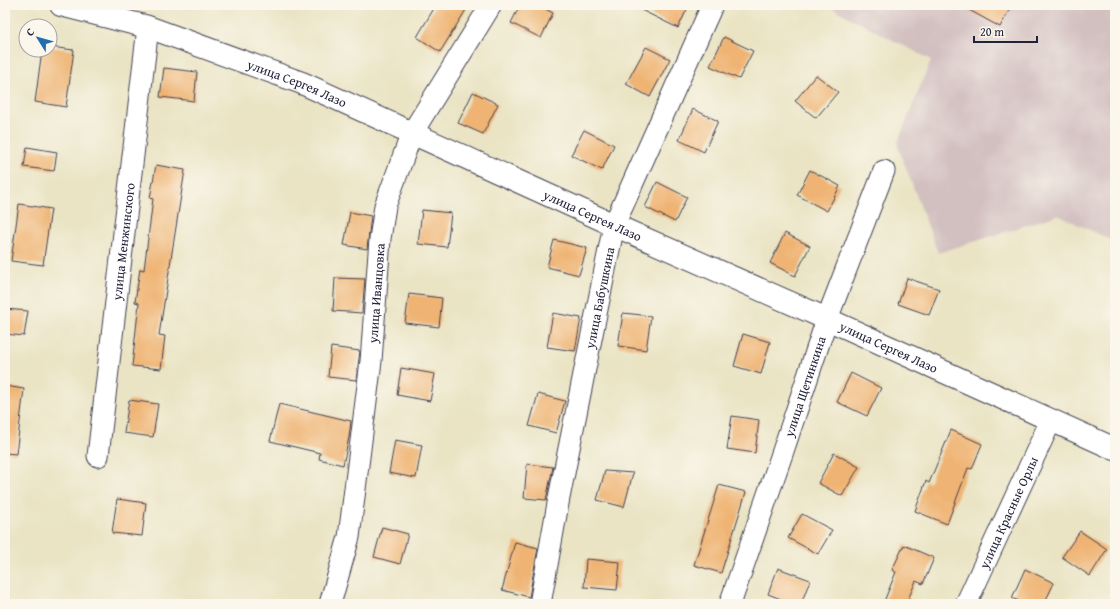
<svg xmlns="http://www.w3.org/2000/svg" width="1120" height="609" font-family="'Gentium Book Plus',serif">
	<rect width="100%" height="100%" fill="#fbf7ec"/>
	<filter id="ink" filterUnits="userSpaceOnUse"><feTurbulence type="fractalNoise" baseFrequency=".025" numOctaves="2"/><feDisplacementMap in="SourceGraphic" scale="8" xChannelSelector="R" yChannelSelector="G"/><feConvolveMatrix kernelMatrix="1 2 1 2 8 2 1 2 1" color-interpolation-filters="sRGB"/></filter>
	<filter id="wash" filterUnits="userSpaceOnUse"><feTurbulence type="fractalNoise" baseFrequency=".012" numOctaves="4" result="noise"/><feDisplacementMap in="SourceGraphic" scale="16" xChannelSelector="R" yChannelSelector="G"/><feGaussianBlur stdDeviation="0.9" result="paint"/><feColorMatrix in="noise" values="0 0 0 0 0 0 0 0 0 0 0 0 0 0 0 0 0 1.4 0 .05"/><feComposite in="paint" operator="in"/></filter>
	<g filter="url(#wash)">
		<rect width="100%" height="100%" fill="#eae4c5"/>
		<path fill="#d2bfc0" d="M 826,5 L 1115,5 L 1115,242 L 1058,215 L 938,253 L 897,144 L 931,60 Z"/>
		<g id="blocks">
			<g fill="#efb473">
				<path d="M 436,5 L 469,5 L 440,52 L 417,37 Z"/>
				<path d="M 520,5 L 538,5 L 553,13 L 541,38 L 511,23 Z"/>
				<path d="M 631,5 L 689,5 L 678,28 Z"/>
				<path d="M 960,5 L 1012,5 L 1000,27 Z"/>
				<path d="M 724,37 L 753,51 L 739,79 L 710,66 Z"/>
				<path d="M 50,47 L 74,50 L 66,107 L 35,102 L 42,50 L 50,50 Z"/>
				<path d="M 646,47 L 670,59 L 650,97 L 626,84 Z"/>
				<path d="M 164,68 L 197,72 L 194,101 L 160,97 Z"/>
				<path d="M 816,75 L 838,92 L 816,118 L 795,101 Z"/>
				<path d="M 473,92 L 498,104 L 483,134 L 458,123 Z"/>
				<path d="M 693,109 L 718,121 L 704,152 L 679,140 Z"/>
				<path d="M 584,130 L 614,145 L 602,170 L 571,155 Z"/>
				<path d="M 27,147 L 57,152 L 54,171 L 24,167 Z"/>
				<path d="M 156,165 L 185,170 L 159,335 L 165,336 L 161,369 L 132,366 L 139,303 L 135,302 L 140,269 L 144,270 L 153,199 L 150,198 Z"/>
				<path d="M 810,170 L 840,186 L 827,211 L 797,195 Z"/>
				<path d="M 657,182 L 687,197 L 675,222 L 645,207 Z"/>
				<path d="M 19,204 L 51,209 L 43,265 L 11,261 Z"/>
				<path d="M 422,210 L 451,213 L 447,247 L 418,244 Z"/>
				<path d="M 350,212 L 371,216 L 367,249 L 344,245 Z"/>
				<path d="M 785,233 L 810,246 L 795,276 L 770,263 Z"/>
				<path d="M 554,240 L 587,248 L 579,275 L 547,267 Z"/>
				<path d="M 335,278 L 365,279 L 362,313 L 333,311 Z"/>
				<path d="M 907,278 L 939,289 L 929,315 L 898,304 Z"/>
				<path d="M 409,294 L 442,298 L 439,327 L 405,323 Z"/>
				<path d="M 5,309 L 28,311 L 24,336 L 5,334 Z"/>
				<path d="M 553,313 L 581,318 L 575,351 L 547,347 Z"/>
				<path d="M 623,313 L 651,316 L 646,350 L 618,346 Z"/>
				<path d="M 743,334 L 770,342 L 761,374 L 734,366 Z"/>
				<path d="M 331,347 L 360,351 L 356,380 L 328,377 Z"/>
				<path d="M 401,368 L 435,374 L 430,401 L 397,395 Z"/>
				<path d="M 851,373 L 881,388 L 867,416 L 837,402 Z"/>
				<path d="M 5,386 L 24,389 L 16,454 L 5,453 Z"/>
				<path d="M 538,394 L 565,401 L 556,433 L 529,426 Z"/>
				<path d="M 129,400 L 158,404 L 153,437 L 124,433 Z"/>
				<path d="M 279,404 L 351,421 L 349,437 L 343,465 L 319,459 L 320,453 L 270,441 Z"/>
				<path d="M 732,416 L 759,420 L 755,453 L 727,449 Z"/>
				<path d="M 951,430 L 982,444 L 972,469 L 968,468 L 947,524 L 915,511 L 926,481 L 929,483 Z"/>
				<path d="M 395,440 L 422,445 L 416,478 L 389,473 Z"/>
				<path d="M 834,453 L 859,467 L 842,496 L 818,483 Z"/>
				<path d="M 527,464 L 553,467 L 546,500 L 524,498 Z"/>
				<path d="M 605,471 L 633,473 L 624,507 L 597,500 Z"/>
				<path d="M 719,485 L 746,492 L 721,573 L 694,565 Z"/>
				<path d="M 117,499 L 146,503 L 142,536 L 112,533 Z"/>
				<path d="M 802,514 L 832,530 L 818,554 L 788,538 Z"/>
				<path d="M 382,527 L 408,534 L 400,564 L 374,557 Z"/>
				<path d="M 1080,531 L 1107,549 L 1090,576 L 1062,557 Z"/>
				<path d="M 515,542 L 538,548 L 529,597 L 502,590 Z"/>
				<path d="M 904,545 L 934,558 L 923,584 L 916,581 L 906,604 L 883,604 L 896,572 L 892,570 Z"/>
				<path d="M 586,559 L 620,562 L 617,590 L 584,587 Z"/>
				<path d="M 778,568 L 810,580 L 801,604 L 794,604 L 768,594 Z"/>
				<path d="M 1025,569 L 1054,583 L 1044,604 L 1025,604 L 1012,598 Z"/>
			</g>
		</g>
	</g>
	<g filter="url(#ink)">
		<use href="#blocks" fill-opacity="0" stroke="#403f50" stroke-width="1"/>
		<g fill="none" stroke-linecap="round" stroke-linejoin="round">
			<g stroke="#403f50" stroke-width="23">
				<g id="minor">
					<path id="s1" d="M 98,456 L 148,27"/>
					<path id="s2" d="M 330,604 L 349,537 L 371,361 L 380,239 L 385,206 L 412,133 L 491,5"/>
					<path id="s3" d="M 540,604 L 559,498 L 614,225 L 711,8"/>
					<path id="s4" d="M 730,604 L 783,451 L 827,319 L 884,171"/>
					<path id="s5" d="M 966,604 L 1051,420"/>
				</g>
			</g>
			<g stroke="#403f50" stroke-width="24">
				<g id="secondary">
					<path id="s6" d="M 61,5 L 148,27 L 302,83 L 614,225 L 827,319 L 1115,449"/>
				</g>
			</g>
			<use href="#minor" stroke="#fff" stroke-width="21"/>
			<use href="#secondary" stroke="#fff" stroke-width="22"/>
		</g>
	</g>
	<g text-anchor="middle" dominant-baseline="central" stroke-width="3" stroke-linejoin="round" paint-order="stroke">
		<g font-size="13" fill="#22223b" stroke="#fbf7ec">
			<text stroke="none"><textPath href="#s6" startOffset="249">улица Сергея Лазо</textPath></text>
			<text stroke="none"><textPath href="#s6" startOffset="573">улица Сергея Лазо</textPath></text>
			<text stroke="none"><textPath href="#s1" startOffset="216">улица Менжинского</textPath></text>
			<text stroke="none"><textPath href="#s2" startOffset="315">улица Иванцовка</textPath></text>
			<text stroke="none"><textPath href="#s3" startOffset="312">улица Бабушкина</textPath></text>
			<text stroke="none"><textPath href="#s6" startOffset="897">улица Сергея Лазо</textPath></text>
			<text stroke="none"><textPath href="#s4" startOffset="230">улица Щетинкина</textPath></text>
			<text stroke="none"><textPath href="#s5" startOffset="101">улица Красные Орлы</textPath></text>
		</g>
	</g>
	<rect width="1120" height="609" fill="none" stroke="#fbf7ec" stroke-width="20"/>
	<g transform="translate(38 38) rotate(307)"><circle r="19" fill="#fbf7ec" stroke="#a4a2a5"/>
	<path d="M0-3L7 15L0 10L-7 15Z" fill="#1f6fb2"/>
	<text y="-6" font-size="11" font-weight="bold" text-anchor="middle" fill="#22223b">С</text>
	</g>
	<path d="M974 36v6h63v-6" fill="none" stroke="#22223b" stroke-width="2"/>
	<text x="980" y="36" font-size="12" fill="#22223b" stroke="#fbf7ec" stroke-width="3" paint-order="stroke">20 m</text>
</svg>
